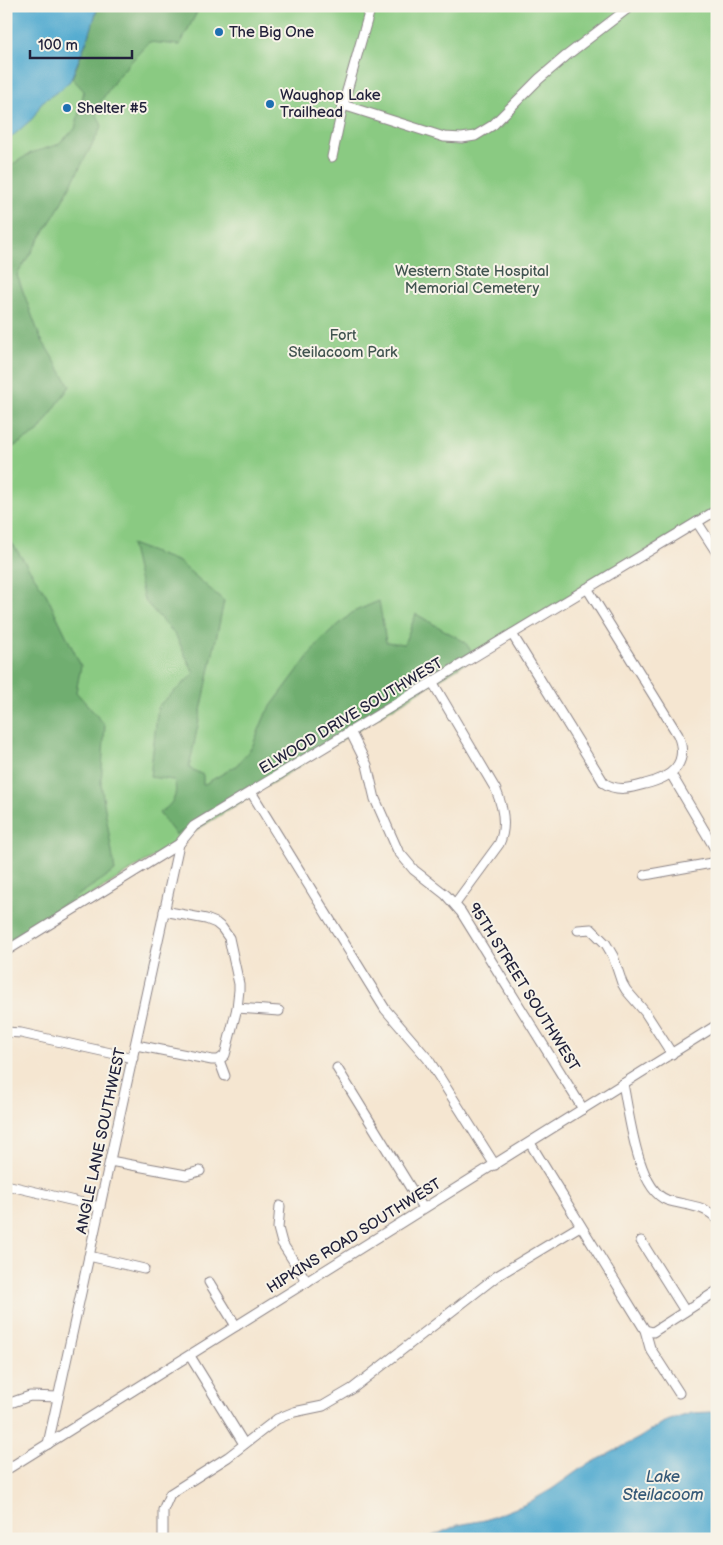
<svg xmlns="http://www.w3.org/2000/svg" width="723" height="1545" font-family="'Balsamiq Sans',sans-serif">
	<rect width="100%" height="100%" fill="#f7f3e8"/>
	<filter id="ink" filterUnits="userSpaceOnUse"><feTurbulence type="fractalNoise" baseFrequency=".02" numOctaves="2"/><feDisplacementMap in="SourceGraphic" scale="10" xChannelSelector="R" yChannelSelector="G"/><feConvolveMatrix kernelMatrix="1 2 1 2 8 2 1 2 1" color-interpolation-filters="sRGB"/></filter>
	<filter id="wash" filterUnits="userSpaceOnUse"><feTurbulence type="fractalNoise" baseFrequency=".0096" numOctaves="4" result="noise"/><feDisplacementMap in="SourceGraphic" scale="20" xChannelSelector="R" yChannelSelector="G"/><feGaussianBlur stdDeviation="1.12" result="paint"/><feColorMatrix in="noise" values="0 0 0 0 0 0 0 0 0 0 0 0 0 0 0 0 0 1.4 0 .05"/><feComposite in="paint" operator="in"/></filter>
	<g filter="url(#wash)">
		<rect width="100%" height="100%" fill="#f5e6d1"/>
		<path fill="#8aca82" stroke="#56765e" d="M 6,6 L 717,6 L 717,507 L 6,948 Z"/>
		<g fill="#6fae70" stroke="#486856">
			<path d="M 98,6 L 190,6 L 197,12 L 180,45 L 149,42 L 118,76 L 95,110 L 102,126 L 57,211 L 17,275 L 40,337 L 70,386 L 38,432 L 6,451 L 6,168 L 31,153 L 57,145 L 75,129 L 84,91 L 72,78 L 91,30 Z"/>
			<path d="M 6,534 L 46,594 L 81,666 L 76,692 L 105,725 L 101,784 L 115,871 L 6,942 Z"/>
			<path d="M 131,544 L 179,562 L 224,601 L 189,768 L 203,775 L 203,785 L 236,766 L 252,747 L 266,713 L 319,642 L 353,612 L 379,601 L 386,642 L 404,644 L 416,614 L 465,642 L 473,654 L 176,835 L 159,813 C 172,805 179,796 174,780 L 150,777 L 158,706 L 194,674 L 176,636 L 144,600 Z"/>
		</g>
		<g fill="#53abd0" stroke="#3a6686">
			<path d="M 6,6 L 98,6 L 91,30 L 70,81 L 60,90 L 42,102 L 33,118 L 6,142 Z"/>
			<path d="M 710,1412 L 717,1413 L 717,1539 L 426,1539 L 458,1525 L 485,1520 L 526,1504 L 552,1489 L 580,1469 L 639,1438 L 664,1422 L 692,1413 Z"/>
		</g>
	</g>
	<g filter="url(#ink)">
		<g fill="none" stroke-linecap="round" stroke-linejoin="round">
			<g stroke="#8c8486" stroke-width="11">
				<g id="minor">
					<path d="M 343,105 L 444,137 L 462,138 L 475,136 L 493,125 L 539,79 L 566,56 L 631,6"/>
					<path d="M 332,157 L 343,105 L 371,6"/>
					<path d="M 697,522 L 717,553"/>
					<path d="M 512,634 L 604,783 C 617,792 631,788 645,784 C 670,778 690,765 678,735 L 587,588"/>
					<path d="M 433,683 L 496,790 C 503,807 507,827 499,844 L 455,904"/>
					<path d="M 350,731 L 367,765 L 375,799 L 398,851 L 414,870 L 446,895 L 461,912 L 583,1109"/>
					<path d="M 671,774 L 717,852"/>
					<path d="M 251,792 L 385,1009 L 428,1059 L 495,1165"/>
					<path d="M 645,875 L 717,862"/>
					<path d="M 578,930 L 591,929 L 606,944 L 613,956 L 622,983 L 626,990 L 645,1012 L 672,1054"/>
					<path d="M 6,951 L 179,844 L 194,826 L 717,510"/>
					<path d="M 237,1008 L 279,1011"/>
					<path d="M 6,1032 L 21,1033 L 133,1058"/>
					<path d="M 136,1045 L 212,1060 L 219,1060 L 225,1055 L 237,1008 L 239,990 L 239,984 L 229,938 L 222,928 L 216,923 L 206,919 L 164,911"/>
					<path d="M 219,1060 L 225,1076"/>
					<path d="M 337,1068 L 423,1208"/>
					<path d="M 623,1084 C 629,1112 637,1189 667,1200 C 685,1206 704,1204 717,1219"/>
					<path d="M 530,1143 L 645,1330 L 650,1348 L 679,1393"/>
					<path d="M 110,1161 L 186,1175 L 200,1171"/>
					<path d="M 6,1185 L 100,1207"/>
					<path d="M 280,1206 L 278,1228 L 282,1243 L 307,1282"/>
					<path d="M 641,1241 L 685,1311"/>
					<path d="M 89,1256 L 144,1269"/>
					<path d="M 209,1282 L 236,1326"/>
					<path d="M 645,1330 L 653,1332 L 717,1291"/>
					<path d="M 190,1356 L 244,1444"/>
					<path d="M 6,1402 L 13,1402 L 30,1396 L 58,1397"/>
					<path d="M 48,1444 L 179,844"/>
					<path d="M 6,1470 L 717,1025"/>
					<path d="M 163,1539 L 163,1510 L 170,1494 L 228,1457 L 277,1419 L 294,1412 L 323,1406 L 352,1389 L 497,1276 L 580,1226"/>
				</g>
			</g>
			<use href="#minor" stroke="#fff" stroke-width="9"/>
		</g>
	</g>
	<g fill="#1f6fb2" stroke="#f7f3e8" stroke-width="2">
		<circle cx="219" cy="32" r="5"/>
		<circle cx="270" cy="104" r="5"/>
		<circle cx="67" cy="108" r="5"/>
	</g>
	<g text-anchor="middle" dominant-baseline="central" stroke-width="4" stroke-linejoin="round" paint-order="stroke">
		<g font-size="15" fill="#22223b" stroke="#f7f3e8" text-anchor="start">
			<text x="229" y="32">The Big One</text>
			<text x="280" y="95">Waughop Lake<tspan x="280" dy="17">Trailhead</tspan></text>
			<text x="77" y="108">Shelter #5</text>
		</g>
		<g font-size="15" fill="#415450" stroke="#f7f3e8">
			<text x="472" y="271">Western State Hospital<tspan x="472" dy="17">Memorial Cemetery</tspan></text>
			<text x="343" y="335">Fort<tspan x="343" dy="17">Steilacoom Park</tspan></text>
		</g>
		<g font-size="15" fill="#22223b" stroke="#f7f3e8">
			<text transform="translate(351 716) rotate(-31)">ELWOOD DRIVE SOUTHWEST</text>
			<text transform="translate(524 987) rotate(58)">95TH STREET SOUTHWEST</text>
			<text transform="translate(101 1141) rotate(-78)">ANGLE LANE SOUTHWEST</text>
			<text transform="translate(354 1236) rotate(-32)">HIPKINS ROAD SOUTHWEST</text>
		</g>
		<g font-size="16" font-style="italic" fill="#365977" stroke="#f7f3e8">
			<text x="663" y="1477">Lake<tspan x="663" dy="18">Steilacoom</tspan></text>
		</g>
	</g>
	<rect width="723" height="1545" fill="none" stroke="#f7f3e8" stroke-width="25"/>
	<path d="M30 50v8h102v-8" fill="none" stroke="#22223b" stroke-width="2.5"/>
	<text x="38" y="50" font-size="15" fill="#22223b" stroke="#f7f3e8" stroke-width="4" paint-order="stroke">100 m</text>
</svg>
